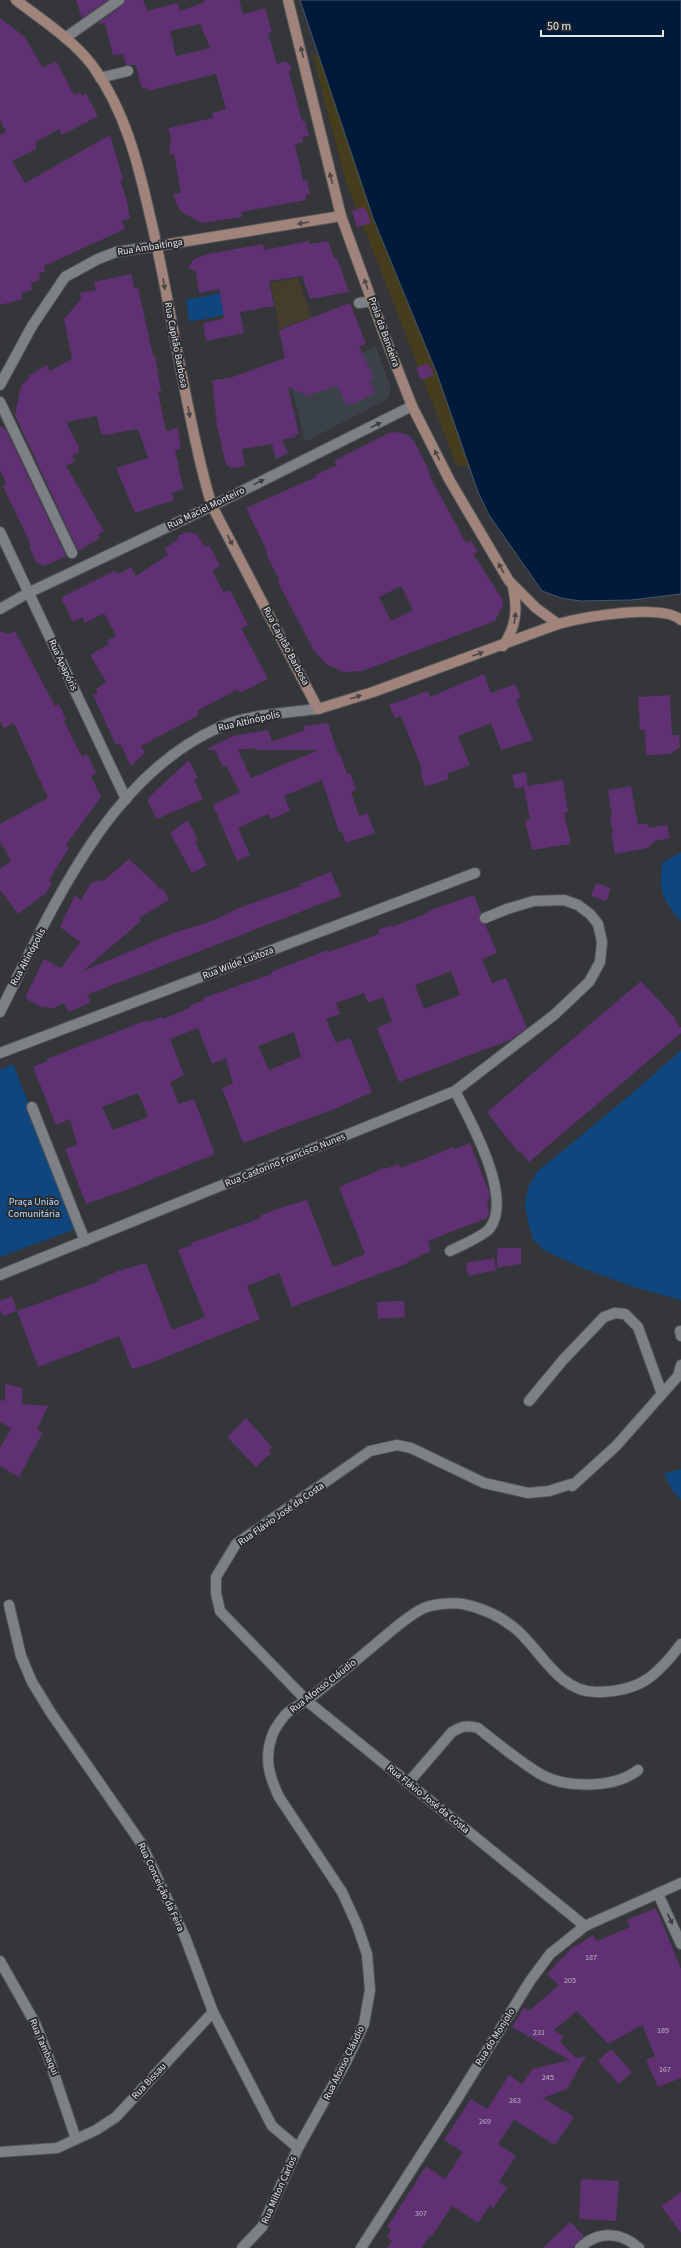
<svg xmlns="http://www.w3.org/2000/svg" width="681" height="2248" font-family="'Source Sans 3',sans-serif">
	<rect width="100%" height="100%" fill="#343639"/>
	<path fill="#3b4149" d="M 376,347 L 391,387 L 388,399 L 305,442 L 290,381 Z"/>
	<path fill="#453d2c" d="M 298,278 L 312,317 L 279,329 L 271,283 Z"/>
	<g fill="#0f467d">
		<path d="M 230,291 L 234,313 L 189,322 L 186,300 Z"/>
		<path d="M 681,852 L 681,921 C 662,901 659,890 662,863 Z"/>
		<path d="M 681,1050 L 681,1300 L 637,1288 L 585,1269 L 545,1251 L 533,1239 L 528,1222 L 525,1204 L 528,1187 L 538,1171 L 636,1090 Z"/>
		<path d="M 13,1064 L 78,1228 L 0,1257 L 0,1070 Z"/>
		<path d="M 681,1469 L 681,1500 L 673,1491 L 664,1474 Z"/>
	</g>
	<path fill="#463d1d" d="M 323,53 L 478,467 L 457,466 L 345,179 L 313,56 Z"/>
	<path fill="#021a3a" stroke="#45576e" d="M 300,0 L 681,0 L 681,594 L 631,600 L 580,601 L 561,598 L 542,591 L 489,515 L 478,492 L 437,374 L 373,218 Z"/>
	<g fill="#5f3172" fill-rule="evenodd">
		<path d="M 76,0 L 108,0 L 82,18 Z"/>
		<path d="M 125,0 L 143,0 L 147,11 L 178,3 L 180,11 L 205,2 L 204,0 L 239,0 L 243,14 L 265,8 L 272,32 L 268,33 L 277,64 L 286,61 L 292,68 L 289,73 L 302,121 L 305,121 L 309,136 L 302,137 L 303,142 L 295,144 L 303,181 L 307,180 L 310,194 L 306,195 L 306,200 L 241,212 L 242,217 L 202,223 L 180,211 L 173,194 L 181,193 L 174,154 L 169,155 L 171,138 L 168,128 L 213,118 L 212,113 L 226,109 L 216,74 L 148,91 L 147,87 L 142,89 L 136,65 L 126,65 L 123,53 L 113,56 L 105,23 L 98,23 L 123,5 ZM 200,24 L 210,48 L 176,56 L 170,31 Z"/>
		<path d="M 0,18 L 24,36 L 43,68 L 56,61 L 74,95 L 80,92 L 82,96 L 86,93 L 98,116 L 62,135 L 59,129 L 36,142 L 36,149 L 12,161 L 25,183 L 110,135 L 123,179 L 120,180 L 126,197 L 130,218 L 122,221 L 125,229 L 44,266 L 45,272 L 39,273 L 40,280 L 31,283 L 32,290 L 21,293 L 23,299 L 0,305 L 0,135 L 6,132 L 0,120 Z"/>
		<path d="M 365,207 L 371,223 L 357,227 L 352,211 Z"/>
		<path d="M 309,241 L 310,244 L 328,241 L 334,258 L 337,258 L 349,292 L 310,299 L 302,276 L 269,281 L 274,306 L 240,312 L 244,333 L 206,341 L 203,323 L 223,319 L 224,316 L 219,289 L 199,293 L 196,272 L 188,268 L 194,259 L 208,254 L 263,244 L 264,250 Z"/>
		<path d="M 131,274 L 134,288 L 138,287 L 153,356 L 155,355 L 161,392 L 158,392 L 166,431 L 178,428 L 181,449 L 175,450 L 183,489 L 171,493 L 174,500 L 135,513 L 116,468 L 148,458 L 138,429 L 105,435 L 101,434 L 97,416 L 66,422 L 79,447 L 79,452 L 72,456 L 75,461 L 66,466 L 104,531 L 98,535 L 100,538 L 78,551 L 15,415 L 21,386 L 29,378 L 28,376 L 47,365 L 50,371 L 72,359 L 64,319 L 81,299 L 80,293 L 96,290 L 94,282 Z"/>
		<path d="M 350,303 L 366,344 L 359,346 L 374,378 L 369,380 L 375,393 L 353,404 L 352,403 L 346,405 L 337,385 L 308,396 L 288,387 L 299,434 L 295,434 L 296,437 L 282,440 L 288,453 L 276,459 L 272,444 L 242,449 L 245,466 L 232,468 L 226,465 L 217,426 L 212,380 L 230,378 L 285,358 L 279,330 Z"/>
		<path d="M 428,363 L 434,375 L 421,380 L 416,368 Z"/>
		<path d="M 0,426 L 6,430 L 66,556 L 45,566 L 36,562 L 29,546 L 31,545 L 3,486 L 6,484 L 0,469 Z"/>
		<path d="M 397,432 L 408,435 L 414,441 L 430,473 L 428,473 L 466,543 L 471,541 L 478,552 L 473,554 L 503,600 L 503,605 L 495,621 L 362,671 L 344,672 L 327,665 L 314,651 L 278,582 L 279,579 L 267,556 L 267,551 L 246,508 L 316,477 L 315,475 L 337,465 L 334,461 L 389,433 ZM 401,586 L 413,610 L 391,621 L 379,597 Z"/>
		<path d="M 186,532 L 197,534 L 205,547 L 209,545 L 220,566 L 212,571 L 224,593 L 230,590 L 248,625 L 241,628 L 268,679 L 240,693 L 238,689 L 197,711 L 199,715 L 141,746 L 145,753 L 131,766 L 120,743 L 116,745 L 93,695 L 98,693 L 96,689 L 106,682 L 90,655 L 109,644 L 107,641 L 116,636 L 104,613 L 85,623 L 82,617 L 73,622 L 62,600 L 64,596 L 114,571 L 119,574 L 131,567 L 136,576 L 168,555 L 165,548 L 179,539 L 178,536 Z"/>
		<path d="M 0,631 L 9,634 L 15,631 L 55,706 L 59,704 L 66,720 L 64,721 L 82,757 L 87,754 L 96,773 L 91,776 L 101,797 L 66,845 L 69,848 L 49,880 L 52,883 L 46,893 L 18,914 L 0,890 L 0,869 L 11,861 L 0,841 L 0,824 L 48,798 L 14,723 L 4,728 L 0,721 Z"/>
		<path d="M 484,674 L 491,693 L 515,684 L 521,698 L 516,700 L 533,740 L 501,750 L 491,723 L 458,736 L 470,765 L 447,774 L 449,779 L 425,787 L 420,770 L 422,769 L 401,716 L 395,718 L 389,705 L 428,691 L 430,697 Z"/>
		<path d="M 670,695 L 672,735 L 679,735 L 680,747 L 670,754 L 646,755 L 645,730 L 640,730 L 638,697 Z"/>
		<path d="M 328,723 L 338,754 L 340,754 L 347,774 L 350,773 L 356,790 L 351,792 L 359,816 L 367,813 L 375,833 L 346,843 L 342,831 L 339,832 L 322,780 L 284,796 L 290,811 L 271,819 L 268,814 L 238,828 L 250,855 L 237,861 L 213,805 L 240,792 L 226,766 L 223,767 L 215,750 L 205,750 L 233,736 L 268,730 L 272,742 L 265,744 L 305,730 L 304,726 ZM 255,748 L 256,750 L 319,750 L 251,778 L 238,750 Z"/>
		<path d="M 189,760 L 198,778 L 194,780 L 203,799 L 157,819 L 148,802 L 149,797 Z"/>
		<path d="M 526,772 L 528,786 L 563,780 L 568,812 L 564,813 L 571,844 L 532,850 L 525,821 L 530,820 L 524,787 L 515,788 L 512,775 Z"/>
		<path d="M 631,786 L 638,825 L 647,823 L 648,828 L 667,825 L 670,838 L 655,841 L 648,848 L 615,854 L 611,833 L 613,833 L 610,818 L 612,817 L 608,790 Z"/>
		<path d="M 188,820 L 198,840 L 195,842 L 207,865 L 192,873 L 170,833 Z"/>
		<path d="M 129,859 L 157,885 L 159,890 L 161,888 L 166,893 L 169,900 L 139,918 L 141,921 L 83,971 L 176,932 L 209,922 L 232,912 L 231,911 L 301,886 L 300,884 L 331,872 L 341,896 L 87,995 L 91,1002 L 69,1012 L 63,1003 L 52,1009 L 45,1006 L 43,1008 L 25,998 L 44,959 L 61,968 L 80,942 L 60,927 L 75,895 L 81,900 L 91,883 L 99,880 L 102,882 Z"/>
		<path d="M 596,883 L 611,888 L 606,901 L 591,896 Z"/>
		<path d="M 474,895 L 481,913 L 479,920 L 485,924 L 497,953 L 482,959 L 492,983 L 506,978 L 527,1028 L 510,1040 L 399,1082 L 377,1028 L 392,1021 L 383,997 L 368,1003 L 364,993 L 336,1003 L 340,1014 L 326,1019 L 336,1043 L 350,1038 L 372,1092 L 337,1108 L 243,1143 L 222,1088 L 233,1084 L 226,1058 L 212,1064 L 198,1028 L 170,1039 L 184,1075 L 170,1082 L 179,1104 L 194,1099 L 215,1154 L 121,1192 L 86,1204 L 65,1149 L 77,1145 L 70,1119 L 56,1125 L 33,1067 L 47,1061 L 47,1059 L 147,1020 L 147,1022 L 162,1017 L 163,1019 L 190,1008 L 189,1006 L 204,1000 L 203,998 L 272,974 L 271,972 L 328,950 L 329,952 L 379,934 L 378,930 L 391,925 L 392,927 L 428,913 L 428,911 ZM 451,971 L 460,995 L 424,1009 L 415,985 ZM 294,1032 L 301,1057 L 269,1070 L 258,1046 ZM 138,1093 L 148,1117 L 113,1130 L 102,1107 Z"/>
		<path d="M 641,981 L 675,1018 L 674,1019 L 681,1028 L 681,1033 L 529,1162 L 520,1151 L 518,1152 L 487,1112 Z"/>
		<path d="M 470,1143 L 489,1192 L 490,1198 L 487,1199 L 489,1213 L 487,1218 L 428,1241 L 431,1251 L 407,1262 L 408,1263 L 292,1307 L 279,1273 L 247,1286 L 260,1319 L 146,1365 L 132,1369 L 119,1336 L 38,1367 L 17,1311 L 3,1316 L 0,1309 L 0,1301 L 12,1296 L 17,1311 L 100,1281 L 99,1279 L 118,1271 L 146,1263 L 172,1330 L 205,1317 L 178,1250 L 192,1245 L 191,1243 L 261,1218 L 260,1216 L 277,1209 L 307,1200 L 333,1267 L 365,1254 L 339,1187 L 384,1168 L 385,1169 L 399,1164 L 400,1168 L 454,1147 L 455,1149 Z"/>
		<path d="M 499,1248 L 521,1248 L 521,1264 L 497,1268 L 497,1250 Z"/>
		<path d="M 494,1258 L 496,1270 L 468,1276 L 466,1263 Z"/>
		<path d="M 404,1301 L 405,1317 L 378,1319 L 377,1302 Z"/>
		<path d="M 5,1384 L 22,1388 L 22,1404 L 48,1406 L 37,1430 L 43,1432 L 19,1477 L 0,1466 L 0,1448 L 11,1428 L 0,1422 L 0,1400 L 5,1401 Z"/>
		<path d="M 246,1418 L 272,1447 L 269,1450 L 271,1453 L 256,1467 L 227,1437 Z"/>
		<path d="M 656,1908 L 681,1969 L 681,2078 L 658,2087 L 646,2060 L 655,2056 L 642,2025 L 608,2044 L 577,2011 L 554,2030 L 563,2036 L 560,2042 L 576,2058 L 586,2056 L 567,2089 L 543,2098 L 574,2117 L 555,2145 L 514,2120 L 498,2144 L 516,2156 L 499,2182 L 507,2188 L 493,2208 L 490,2205 L 478,2223 L 452,2206 L 432,2236 L 430,2235 L 422,2248 L 387,2248 L 392,2241 L 387,2237 L 391,2230 L 387,2227 L 426,2166 L 445,2179 L 463,2152 L 444,2140 L 471,2099 L 487,2109 L 509,2075 L 522,2084 L 532,2069 L 569,2060 L 512,2027 L 524,2007 L 529,2011 L 559,1985 L 547,1974 L 571,1949 L 593,1935 L 597,1941 L 630,1927 L 627,1920 Z"/>
		<path d="M 611,2049 L 632,2072 L 619,2084 L 598,2061 Z"/>
		<path d="M 581,2179 L 619,2181 L 616,2221 L 579,2219 Z"/>
		<path d="M 681,2192 L 681,2233 L 661,2206 Z"/>
		<path d="M 570,2222 L 584,2236 L 572,2248 L 543,2248 Z"/>
	</g>
	<g fill="none" stroke-linecap="round" stroke-linejoin="round">
		<g stroke="#535558" stroke-width="12">
			<g id="lane">
				<path d="M 65,38 L 119,0"/>
				<path d="M 100,78 L 128,71"/>
				<path d="M 359,303 L 372,301"/>
				<path d="M 0,402 L 72,553"/>
			</g>
		</g>
		<g stroke="#535558" stroke-width="12">
			<g id="street">
				<path d="M 0,385 L 32,326 L 65,277 L 98,259 L 116,252 L 157,246"/>
				<path d="M 0,532 L 126,799"/>
				<path d="M 0,609 L 28,593 L 212,506 L 412,406"/>
				<path d="M 0,1012 C 52,909 108,776 220,727 C 246,715 290,712 318,709"/>
				<path d="M 0,1053 L 475,873"/>
				<path d="M 32,1107 L 85,1241"/>
				<path d="M 450,1251 C 460,1246 484,1236 490,1228 C 513,1197 471,1122 455,1091"/>
				<path d="M 0,1275 L 455,1091 L 554,1015 L 589,982 L 600,962 L 602,942 L 598,924 L 590,914 L 578,905 L 564,900 L 534,901 L 507,909 L 485,918"/>
				<path d="M 680,1331 L 681,1336"/>
				<path d="M 529,1401 L 563,1360 L 604,1317 L 615,1313 L 625,1314 L 638,1327 L 662,1394"/>
				<path d="M 9,1605 L 21,1656 L 32,1682 L 51,1713 L 141,1843 L 185,1937 L 213,2012 L 272,2126 L 298,2148"/>
				<path d="M 408,1783 L 452,1732 C 462,1726 467,1725 478,1728 C 497,1743 516,1759 537,1772 C 563,1789 614,1789 638,1770"/>
				<path d="M 658,1894 L 681,1944"/>
				<path d="M 585,1926 L 307,1701 L 220,1611 L 216,1593 L 216,1577 L 236,1544 L 370,1451 L 397,1445 L 411,1448 L 484,1483 L 528,1493 L 549,1491 L 571,1484 L 572,1486 L 616,1446 L 662,1394 L 678,1376 L 681,1365"/>
				<path d="M 0,1961 L 35,2023 L 47,2053 L 76,2139"/>
				<path d="M 0,2152 L 57,2148 L 96,2130 L 116,2117 L 213,2012"/>
				<path d="M 242,2248 L 262,2227 L 298,2148 L 346,2062 L 364,2024 L 370,1990 L 367,1954 L 357,1925 L 342,1892 L 279,1797 C 269,1776 264,1758 272,1736 C 274,1729 281,1720 285,1715 C 293,1707 306,1702 315,1694 C 336,1677 357,1660 378,1642 C 393,1630 407,1616 424,1608 C 434,1604 453,1602 463,1604 C 483,1608 502,1617 517,1630 C 541,1651 559,1692 596,1692 C 639,1692 656,1677 681,1644"/>
				<path d="M 361,2248 L 454,2104 L 530,1981 L 550,1954 L 585,1926 L 681,1883"/>
				<path d="M 580,2248 C 598,2230 621,2232 639,2248"/>
			</g>
		</g>
		<g stroke="#535558" stroke-width="12">
			<g id="secondary">
				<path d="M 16,0 C 42,20 72,39 92,65 C 125,110 138,163 150,216 C 164,274 173,333 185,391 C 193,430 200,468 212,506 L 318,709 L 373,692 L 558,624 C 583,617 662,603 681,620"/>
				<path d="M 288,0 L 341,216 L 385,337 L 412,406 L 450,481 L 509,581 L 536,608 L 558,624"/>
				<path d="M 157,246 L 341,216"/>
				<path d="M 503,646 C 516,627 518,610 513,587"/>
			</g>
		</g>
		<use href="#lane" stroke="#7d8084" stroke-width="10"/>
		<use href="#street" stroke="#7d8084" stroke-width="10"/>
		<use href="#secondary" stroke="#a0837a" stroke-width="10"/>
	</g>
	<defs><path id="oneway-solid" d="M-6-.8H1V-3.2L6.5 0L1 3.2V.8H-6Z"/></defs>
	<g fill="#4d4646">
		<use href="#oneway-solid" transform="translate(302 52) rotate(-104)"/>
		<use href="#oneway-solid" transform="translate(331 178) rotate(-105)"/>
		<use href="#oneway-solid" transform="translate(303 223) rotate(170)"/>
		<use href="#oneway-solid" transform="translate(164 284) rotate(80)"/>
		<use href="#oneway-solid" transform="translate(366 284) rotate(-110)"/>
		<use href="#oneway-solid" transform="translate(189 412) rotate(80)"/>
		<use href="#oneway-solid" transform="translate(437 455) rotate(-117)"/>
		<use href="#oneway-solid" transform="translate(230 540) rotate(62)"/>
		<use href="#oneway-solid" transform="translate(501 568) rotate(-120)"/>
		<use href="#oneway-solid" transform="translate(515 618) rotate(-82)"/>
		<use href="#oneway-solid" transform="translate(478 654) rotate(-20)"/>
		<use href="#oneway-solid" transform="translate(356 697) rotate(-17)"/>
	</g>
	<g fill="#3b3d40">
		<use href="#oneway-solid" transform="translate(376 425) rotate(-26)"/>
		<use href="#oneway-solid" transform="translate(259 482) rotate(-26)"/>
		<use href="#oneway-solid" transform="translate(670 1919) rotate(65)"/>
	</g>
	<g text-anchor="middle" dominant-baseline="central" stroke-width="4" stroke-linejoin="round" paint-order="stroke">
		<g font-size="8" fill="#c1b7c9">
			<text x="591" y="1957">187</text>
			<text x="570" y="1980">205</text>
			<text x="663" y="2030">189</text>
			<text x="539" y="2032">231</text>
			<text x="665" y="2069">167</text>
			<text x="548" y="2077">245</text>
			<text x="515" y="2100">263</text>
			<text x="485" y="2121">269</text>
			<text x="421" y="2213">307</text>
		</g>
		<g font-size="10" fill="#e2e4e6" stroke="#2a2c2f">
			<text transform="translate(150 247) rotate(-9)">Rua Ambaitinga</text>
			<text transform="translate(384 332) rotate(70)">Praia da Bandeira</text>
			<text transform="translate(176 345) rotate(79)">Rua Capitão Barbosa</text>
			<text transform="translate(206 508) rotate(-26)">Rua Maciel Monteiro</text>
			<text transform="translate(286 646) rotate(62)">Rua Capitão Barbosa</text>
			<text transform="translate(63 665) rotate(65)">Rua Apapóris</text>
			<text transform="translate(249 721) rotate(-13)">Rua Altinópolis</text>
			<text transform="translate(28 957) rotate(-62)">Rua Altinópolis</text>
			<text transform="translate(238 963) rotate(-21)">Rua Wilde Lustoza</text>
			<text transform="translate(285 1160) rotate(-22)">Rua Castorino Francisco Nunes</text>
			<text transform="translate(281 1514) rotate(-35)">Rua Flávio José da Costa</text>
			<text transform="translate(323 1686) rotate(-38)">Rua Afonso Cláudio</text>
			<text transform="translate(428 1799) rotate(39)">Rua Flávio José da Costa</text>
			<text transform="translate(161 1887) rotate(65)">Rua Conceição da Feira</text>
			<text transform="translate(495 2037) rotate(-58)">Rua do Monjolo</text>
			<text transform="translate(44 2047) rotate(67)">Rua Tambaqui</text>
			<text transform="translate(344 2063) rotate(-64)">Rua Afonso Cláudio</text>
			<text transform="translate(149 2081) rotate(-47)">Rua Bissau</text>
			<text transform="translate(279 2190) rotate(-66)">Rua Milton Carlos</text>
		</g>
		<g font-size="10" fill="#bddbfe" stroke="#2a2c2f">
			<text x="34" y="1202">Praça União<tspan x="34" dy="12">Comunitária</tspan></text>
		</g>
	</g>
	<path d="M541 30v6h122v-6" fill="none" stroke="#e2e4e6" stroke-width="2"/>
	<text x="547" y="30" font-size="12" fill="#e2e4e6" stroke="#2a2c2f" stroke-width="3" paint-order="stroke">50 m</text>
</svg>
